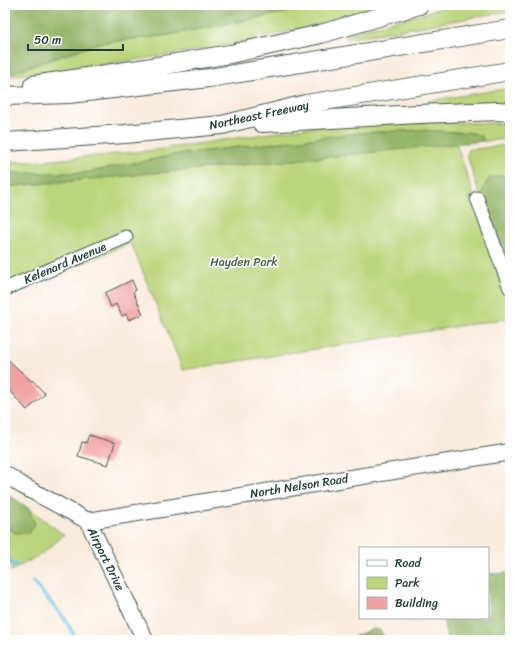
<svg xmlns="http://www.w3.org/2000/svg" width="515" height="645" font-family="Sriracha,sans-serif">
	<rect width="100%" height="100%" fill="#fff"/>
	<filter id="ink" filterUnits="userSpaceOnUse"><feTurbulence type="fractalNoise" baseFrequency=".025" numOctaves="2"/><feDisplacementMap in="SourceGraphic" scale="8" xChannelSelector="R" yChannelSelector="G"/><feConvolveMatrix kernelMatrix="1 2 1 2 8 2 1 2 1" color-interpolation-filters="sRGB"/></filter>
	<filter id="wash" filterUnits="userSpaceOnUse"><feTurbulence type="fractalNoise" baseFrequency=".012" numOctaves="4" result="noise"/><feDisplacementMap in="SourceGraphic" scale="16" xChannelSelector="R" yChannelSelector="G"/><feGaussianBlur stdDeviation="0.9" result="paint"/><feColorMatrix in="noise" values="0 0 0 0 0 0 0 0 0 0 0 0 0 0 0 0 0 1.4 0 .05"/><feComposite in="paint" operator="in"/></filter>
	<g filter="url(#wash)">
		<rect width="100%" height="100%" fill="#f9ebdc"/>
		<g fill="#bcd57b" stroke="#6e8958">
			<path d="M 323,5 L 381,5 L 309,27 L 219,47 L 88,67 L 5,76 L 5,75 L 99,43 L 169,35 Z"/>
			<path d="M 453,5 L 510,5 L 510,11 L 347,39 L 345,34 Z"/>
			<path d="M 510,88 L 510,108 L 428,107 L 428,101 Z"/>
			<path d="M 448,122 L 510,124 L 510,139 L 484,141 L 481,136 L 473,133 L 420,130 L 359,133 L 180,154 L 84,173 L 5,173 L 5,161 L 34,162 L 156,150 L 311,127 L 353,124 Z"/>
			<path d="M 456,143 L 510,303 L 510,318 L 183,370 L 131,243 L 5,296 L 5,187 L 315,158 Z"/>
			<path d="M 506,145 L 510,145 L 510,174 L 490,178 L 482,202 L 467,155 L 468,150 Z"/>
			<path d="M 28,508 L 64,535 L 43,553 L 11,571 L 12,562 L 5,551 L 5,526 L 16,533 L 35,524 Z"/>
		</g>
		<g fill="#95b66b" stroke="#5a7a50">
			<path d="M 10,5 L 323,5 L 169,35 L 99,43 L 5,75 L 5,9 Z"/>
			<path d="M 420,130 L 473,133 L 481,136 L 484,141 L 315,158 L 5,187 L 5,173 L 84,173 L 180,154 L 359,133 Z"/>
			<path d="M 510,174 L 510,273 L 482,202 L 483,188 L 490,178 Z"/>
			<path d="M 5,492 L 28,508 L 35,524 L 29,533 L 16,533 L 5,526 Z"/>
			<path d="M 510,573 L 510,640 L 447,640 L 443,618 L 488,618 L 488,574 Z"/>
			<path d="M 373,629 L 380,630 L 386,640 L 346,640 Z"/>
		</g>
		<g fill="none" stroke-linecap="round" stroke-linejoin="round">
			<g stroke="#5dc4da" stroke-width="4">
				<path d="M 5,561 L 16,565"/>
				<path d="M 33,582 L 65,619 L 77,640"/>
			</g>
		</g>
		<g id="blocks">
			<g fill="#f1a1a0">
				<path d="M 132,280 L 136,290 L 133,292 L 143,314 L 129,320 L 126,314 L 122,316 L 116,304 L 111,307 L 105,293 Z"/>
				<path d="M 5,357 L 31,381 L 32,380 L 45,394 L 27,410 L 5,386 Z"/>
				<path d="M 89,435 L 115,443 L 108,465 L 78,456 L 82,442 L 86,443 Z"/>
			</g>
		</g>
	</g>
	<g filter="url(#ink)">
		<use href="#blocks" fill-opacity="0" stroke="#40574d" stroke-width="1"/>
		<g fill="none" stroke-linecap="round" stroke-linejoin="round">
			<g stroke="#40574d" stroke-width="15">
				<g id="minor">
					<path d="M 477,198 L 510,288"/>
					<path d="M 5,289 L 126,237"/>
				</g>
			</g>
			<g stroke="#40574d" stroke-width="18">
				<g id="major">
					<path d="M 5,474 L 23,486 L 88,521 L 145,640"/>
					<path d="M 88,521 L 510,452"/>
				</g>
			</g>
			<g stroke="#40574d" stroke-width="20">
				<g id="highway">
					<path d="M 33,85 L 140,69 L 230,54 L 321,34 L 419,5"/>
					<path d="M 5,96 L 69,94 L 209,78 L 510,29"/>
					<path d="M 262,123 L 418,114 L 498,111 L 510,112"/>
					<path d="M 5,142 L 125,134 L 222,125 L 306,104 L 510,71"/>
				</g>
			</g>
			<use href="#minor" stroke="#fff" stroke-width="13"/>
			<use href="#major" stroke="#fff" stroke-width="16"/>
			<use href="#highway" stroke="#fff" stroke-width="18"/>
		</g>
	</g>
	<g text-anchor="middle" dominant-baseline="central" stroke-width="3.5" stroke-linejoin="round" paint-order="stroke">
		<g font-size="12" fill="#1f3d34" stroke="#fff">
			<text transform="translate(259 115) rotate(-12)">Northeast Freeway</text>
			<text transform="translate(65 263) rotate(-23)">Kelenard Avenue</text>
			<text transform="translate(299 486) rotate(-9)">North Nelson Road</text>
			<text transform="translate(106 559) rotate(64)">Airport Drive</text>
		</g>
		<g font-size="12" fill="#466346" stroke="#fff">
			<text x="244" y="262">Hayden Park</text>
		</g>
	</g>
	<rect width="515" height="645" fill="none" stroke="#fff" stroke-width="20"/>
	<rect x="359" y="547" width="130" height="72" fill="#ffffff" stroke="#a5b1ae"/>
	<rect x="367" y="560" width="20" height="6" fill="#ffffff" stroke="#a5b1ae"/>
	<text x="395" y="567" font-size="12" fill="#1f3d34">Road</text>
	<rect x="367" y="577" width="20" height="12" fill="#bcd57b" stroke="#a5b1ae"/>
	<text x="395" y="587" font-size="12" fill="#1f3d34">Park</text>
	<rect x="367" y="597" width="20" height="12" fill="#f1a1a0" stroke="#a5b1ae"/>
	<text x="395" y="607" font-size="12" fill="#1f3d34">Building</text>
	<path d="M28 44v6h95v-6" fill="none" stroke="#1f3d34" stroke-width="2"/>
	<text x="34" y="44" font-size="12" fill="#1f3d34" stroke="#ffffff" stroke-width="3" paint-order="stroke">50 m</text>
</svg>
